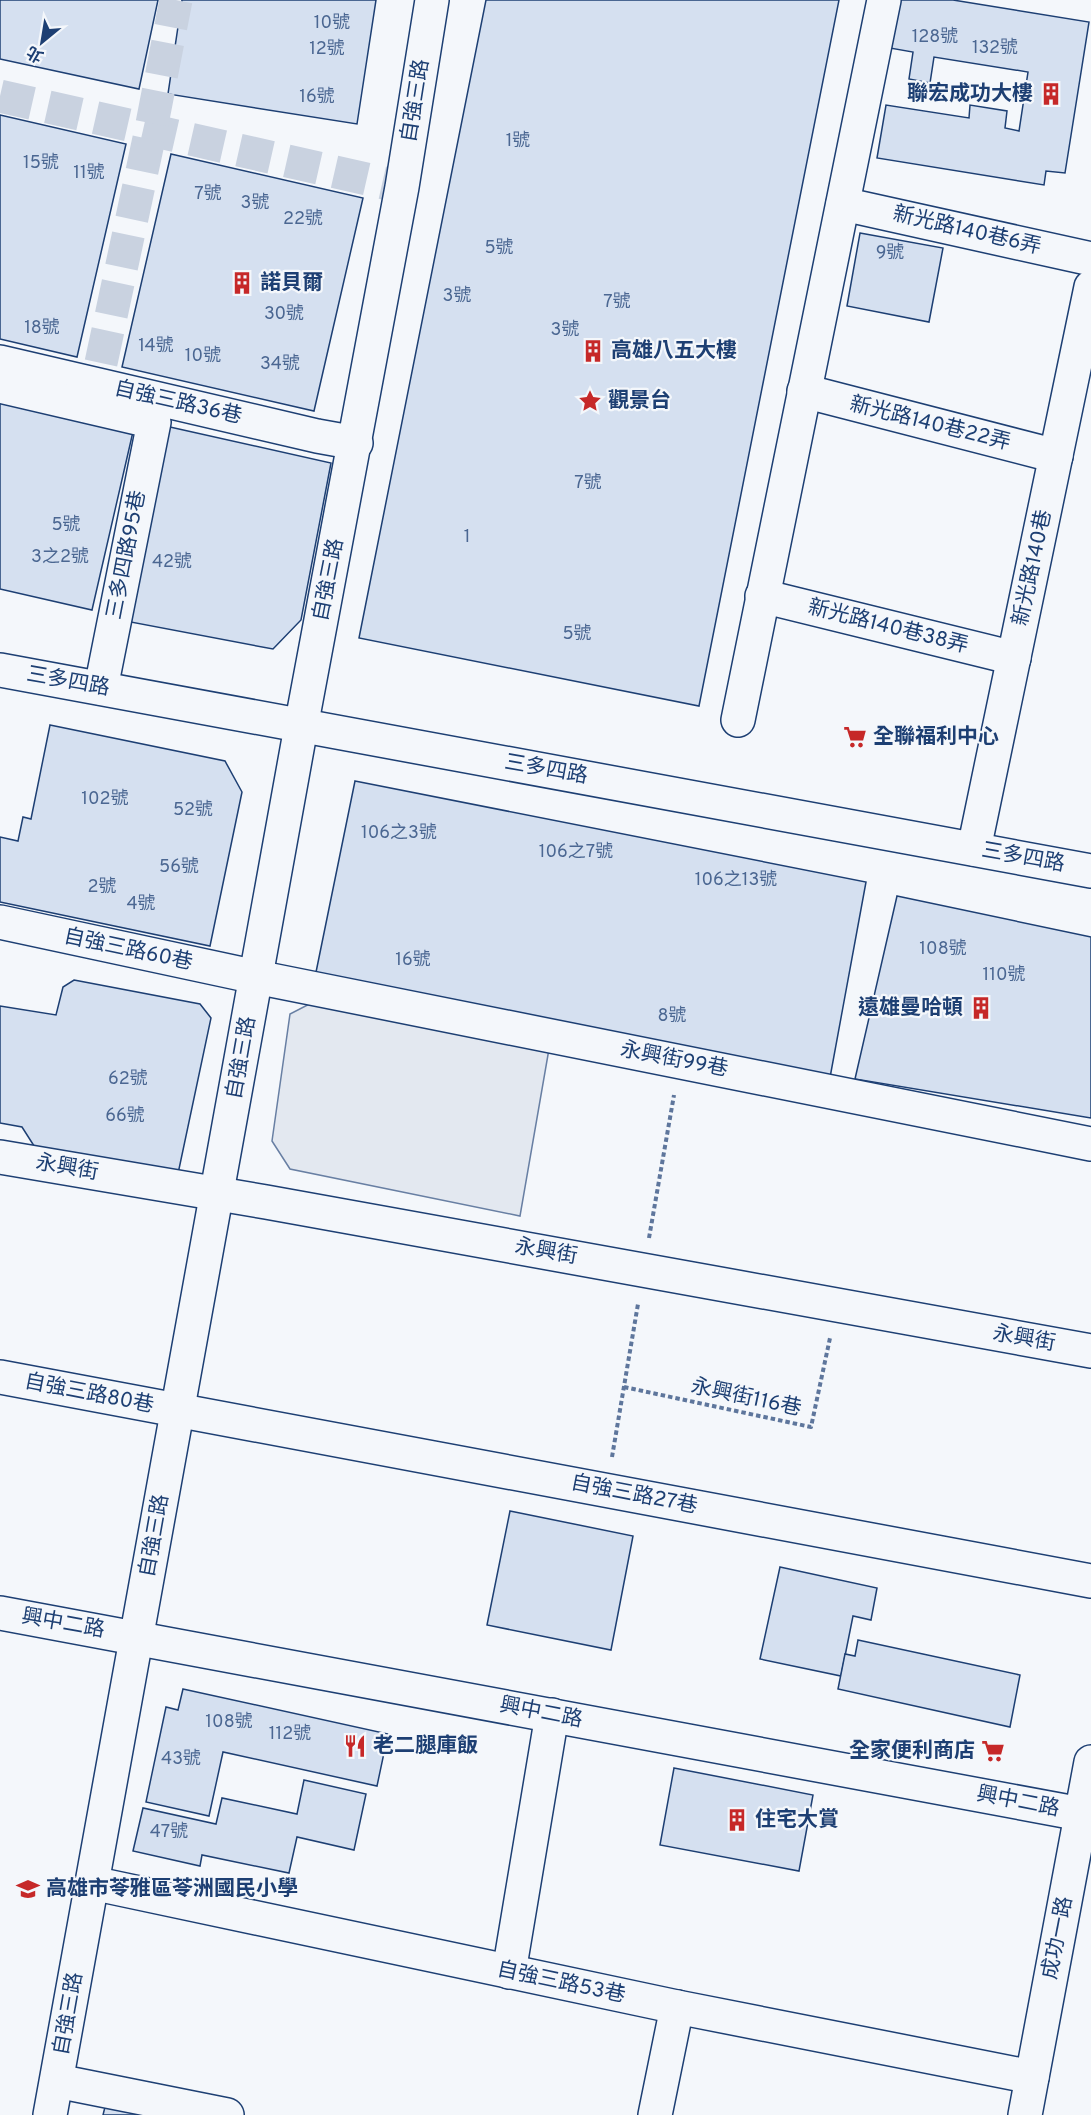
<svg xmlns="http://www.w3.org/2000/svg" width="1091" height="2115" font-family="Overpass,'Noto Sans TC',sans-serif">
	<rect width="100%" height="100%" fill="#f4f7fb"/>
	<path fill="#e3e8f0" stroke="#687fa3" stroke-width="1.5" d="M 319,999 L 549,1049 L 520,1216 L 290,1169 L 272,1141 L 290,1014 Z"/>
	<g fill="#d5e0f0" stroke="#1d3f73" stroke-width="1.5">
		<path d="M 0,0 L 158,0 L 139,89 L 0,59 Z"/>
		<path d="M 182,0 L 376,0 L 357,124 L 168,94 Z"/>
		<path d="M 486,0 L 839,0 L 699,706 L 359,638 Z"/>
		<path d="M 892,0 L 953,0 L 1089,22 L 1065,173 L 1046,171 L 1044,185 L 877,158 L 886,105 L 969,118 L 970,105 L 1007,111 L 1005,128 L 1019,131 L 1028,72 L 934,57 L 930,83 L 909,79 L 913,52 L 884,47 Z"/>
		<path d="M 0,115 L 126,144 L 77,357 L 0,339 Z"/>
		<path d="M 171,154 L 363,198 L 314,411 L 122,367 Z"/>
		<path d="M 860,233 L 943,248 L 929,322 L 847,306 Z"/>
		<path d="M 0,391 L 135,423 L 92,610 L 0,589 Z"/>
		<path d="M 161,425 L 331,463 L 301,620 L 273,649 L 120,620 Z"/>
		<path d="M 50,725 L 225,761 L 242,792 L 210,946 L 0,902 L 0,837 L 18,841 L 23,817 L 31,819 Z"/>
		<path d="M 355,781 L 866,882 L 829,1083 L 314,982 Z"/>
		<path d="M 897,896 L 1091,937 L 1091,1118 L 855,1079 Z"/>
		<path d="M 74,980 L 200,1004 L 211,1018 L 179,1169 L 159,1183 L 43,1160 L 22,1127 L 0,1123 L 0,1006 L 56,1015 L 63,987 Z"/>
		<path d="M 510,1511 L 633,1536 L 611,1650 L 487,1625 Z"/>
		<path d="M 780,1567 L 877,1588 L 871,1620 L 853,1616 L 841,1676 L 760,1659 Z"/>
		<path d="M 858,1640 L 1020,1675 L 1010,1727 L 838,1689 L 845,1654 L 855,1656 Z"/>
		<path d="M 183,1689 L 388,1734 L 377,1786 L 223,1752 L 209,1816 L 146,1802 L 166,1707 L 178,1710 Z"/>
		<path d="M 674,1768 L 813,1795 L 799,1871 L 660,1845 Z"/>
		<path d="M 304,1780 L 366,1794 L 354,1850 L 297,1837 L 289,1873 L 202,1855 L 200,1866 L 133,1851 L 143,1808 L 216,1824 L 222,1798 L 297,1814 Z"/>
		<path d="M 105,2107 L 142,2115 L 103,2115 Z"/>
	</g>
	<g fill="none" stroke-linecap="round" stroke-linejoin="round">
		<g stroke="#c9d2e0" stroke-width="33" stroke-dasharray="33 16" stroke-linecap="butt">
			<path d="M 0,96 L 402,187"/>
			<path d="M 101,363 L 151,129 L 176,0"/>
		</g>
		<g stroke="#1d3f73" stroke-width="36">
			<g id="minor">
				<path d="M 843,204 L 1091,259"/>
				<path d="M 0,362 L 317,436 L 356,443"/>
				<path d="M 0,386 L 154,422 L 101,688"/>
				<path d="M 804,391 L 1056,456"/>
				<path d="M 762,596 L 1014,658"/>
				<path d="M 0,670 L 1091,871"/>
				<path d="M 738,720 L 884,0"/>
				<path d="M 974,849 L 1091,287"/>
				<path d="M 0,922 L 256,977 L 1091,1144"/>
				<path d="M 0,1157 L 266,1202 L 1091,1351"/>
				<path d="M 0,1377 L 1091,1581"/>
				<path d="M 0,1613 L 1081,1814"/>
				<path d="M 92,1883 L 677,2007 L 1032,2077"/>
				<path d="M 509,1972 L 552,1715"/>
				<path d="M 57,2081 L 227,2115"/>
				<path d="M 50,2115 L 301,727 L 402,187 L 432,0"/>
				<path d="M 655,2115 L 677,2007"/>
				<path d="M 1025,2115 L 1091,1762"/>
			</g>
		</g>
		<g stroke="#5e769c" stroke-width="4" stroke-dasharray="4.5 3" stroke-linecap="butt">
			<path d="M 649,1238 L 674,1095"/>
			<path d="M 624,1387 L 811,1427 L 830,1338"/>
			<path d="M 612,1457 L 638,1304"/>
		</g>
		<use href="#minor" stroke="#f4f7fb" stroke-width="33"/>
	</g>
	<defs>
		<g id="building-bare" transform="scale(1.8)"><path d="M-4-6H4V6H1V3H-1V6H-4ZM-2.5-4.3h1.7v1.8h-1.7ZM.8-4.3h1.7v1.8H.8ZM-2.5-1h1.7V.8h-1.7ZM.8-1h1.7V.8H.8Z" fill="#c62828" stroke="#f4f7fb" stroke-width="2.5" paint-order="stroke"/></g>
		<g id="sight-bare" transform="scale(1.8)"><path d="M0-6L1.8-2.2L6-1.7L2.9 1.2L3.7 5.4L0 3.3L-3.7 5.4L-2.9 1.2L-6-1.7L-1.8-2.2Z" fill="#c62828" stroke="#f4f7fb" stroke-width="2.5" paint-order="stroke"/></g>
		<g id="supermarket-bare" transform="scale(1.8)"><path d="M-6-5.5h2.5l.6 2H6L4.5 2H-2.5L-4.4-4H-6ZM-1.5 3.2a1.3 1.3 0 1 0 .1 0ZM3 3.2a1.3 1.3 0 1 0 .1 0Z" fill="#c62828" stroke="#f4f7fb" stroke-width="2.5" paint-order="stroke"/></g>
		<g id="restaurant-bare" transform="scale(1.8)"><path d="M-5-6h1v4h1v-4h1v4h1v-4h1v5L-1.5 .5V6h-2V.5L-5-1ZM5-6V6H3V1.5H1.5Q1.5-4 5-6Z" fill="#c62828" stroke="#f4f7fb" stroke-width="2.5" paint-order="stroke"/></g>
		<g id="school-bare" transform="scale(1.8)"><path d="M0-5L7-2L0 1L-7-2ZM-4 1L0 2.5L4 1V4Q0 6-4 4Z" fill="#c62828" stroke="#f4f7fb" stroke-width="2.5" paint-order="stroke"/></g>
	</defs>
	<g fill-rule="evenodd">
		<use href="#building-bare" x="1051" y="94"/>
		<use href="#building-bare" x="242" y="283"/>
		<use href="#building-bare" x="593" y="351"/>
		<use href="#sight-bare" x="590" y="401"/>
		<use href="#supermarket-bare" x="855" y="737"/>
		<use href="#building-bare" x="981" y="1008"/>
		<use href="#restaurant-bare" x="355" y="1746"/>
		<use href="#supermarket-bare" x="993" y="1751"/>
		<use href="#building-bare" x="737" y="1820"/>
		<use href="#school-bare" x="28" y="1889"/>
	</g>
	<g text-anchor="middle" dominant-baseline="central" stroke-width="4.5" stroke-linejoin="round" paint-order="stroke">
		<g font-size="18" fill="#4b6792">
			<text x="332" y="23">10號</text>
			<text x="935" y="37">128號</text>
			<text x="995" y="48">132號</text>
			<text x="327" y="49">12號</text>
			<text x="317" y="97">16號</text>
			<text x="518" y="141">1號</text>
			<text x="41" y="163">15號</text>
			<text x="89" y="173">11號</text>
			<text x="208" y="194">7號</text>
			<text x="255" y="203">3號</text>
			<text x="303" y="219">22號</text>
			<text x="499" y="248">5號</text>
			<text x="890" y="253">9號</text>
			<text x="457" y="296">3號</text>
			<text x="617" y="302">7號</text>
			<text x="284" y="314">30號</text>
			<text x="42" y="328">18號</text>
			<text x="565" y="330">3號</text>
			<text x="156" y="346">14號</text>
			<text x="203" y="356">10號</text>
			<text x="280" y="364">34號</text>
			<text x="588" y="483">7號</text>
			<text x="66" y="525">5號</text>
			<text x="467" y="537">1</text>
			<text x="60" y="557">3之2號</text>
			<text x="172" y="562">42號</text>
			<text x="577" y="634">5號</text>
			<text x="105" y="799">102號</text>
			<text x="193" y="810">52號</text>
			<text x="399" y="833">106之3號</text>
			<text x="576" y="852">106之7號</text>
			<text x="179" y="867">56號</text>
			<text x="736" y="880">106之13號</text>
			<text x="102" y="887">2號</text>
			<text x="141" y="904">4號</text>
			<text x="943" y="949">108號</text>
			<text x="413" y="960">16號</text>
			<text x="1004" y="975">110號</text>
			<text x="672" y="1016">8號</text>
			<text x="128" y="1079">62號</text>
			<text x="125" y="1116">66號</text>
			<text x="229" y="1722">108號</text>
			<text x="290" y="1734">112號</text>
			<text x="181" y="1759">43號</text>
			<text x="169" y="1832">47號</text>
		</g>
		<g font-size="21" font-weight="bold" fill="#1d3f73" stroke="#f4f7fb" text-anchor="start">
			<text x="1033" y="94" text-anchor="end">聯宏成功大樓</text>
			<text x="260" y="283">諾貝爾</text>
			<text x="611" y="351">高雄八五大樓</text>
			<text x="608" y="401">觀景台</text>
			<text x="873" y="737">全聯福利中心</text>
			<text x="963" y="1008" text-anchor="end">遠雄曼哈頓</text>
			<text x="373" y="1746">老二腿庫飯</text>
			<text x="975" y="1751" text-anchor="end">全家便利商店</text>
			<text x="755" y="1820">住宅大賞</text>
			<text x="46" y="1889">高雄市苓雅區苓洲國民小學</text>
		</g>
		<g font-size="21" fill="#1d3f73" stroke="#f4f7fb">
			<text transform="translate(416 101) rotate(-81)">自強三路</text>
			<text transform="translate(967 231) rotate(13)">新光路140巷6弄</text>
			<text transform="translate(178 403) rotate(13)">自強三路36巷</text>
			<text transform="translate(930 424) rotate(14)">新光路140巷22弄</text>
			<text transform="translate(127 555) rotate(-79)">三多四路95巷</text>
			<text transform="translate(1033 568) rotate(-78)">新光路140巷</text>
			<text transform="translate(329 580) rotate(-79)">自強三路</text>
			<text transform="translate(888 627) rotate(14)">新光路140巷38弄</text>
			<text transform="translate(68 682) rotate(10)">三多四路</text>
			<text transform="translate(546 770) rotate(10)">三多四路</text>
			<text transform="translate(1023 858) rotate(10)">三多四路</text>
			<text transform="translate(128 950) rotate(12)">自強三路60巷</text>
			<text transform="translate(242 1058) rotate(-80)">自強三路</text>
			<text transform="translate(674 1060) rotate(11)">永興街99巷</text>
			<text transform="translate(67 1168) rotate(10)">永興街</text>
			<text transform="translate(546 1252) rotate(10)">永興街</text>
			<text transform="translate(1024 1339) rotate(10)">永興街</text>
			<text transform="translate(89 1394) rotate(11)">自強三路80巷</text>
			<text transform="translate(746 1398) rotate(12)">永興街116巷</text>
			<text transform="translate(634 1495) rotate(11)">自強三路27巷</text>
			<text transform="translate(155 1536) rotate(-80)">自強三路</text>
			<text transform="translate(63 1624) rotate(10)">興中二路</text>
			<text transform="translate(541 1713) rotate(11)">興中二路</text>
			<text transform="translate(1018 1802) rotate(11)">興中二路</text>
			<text transform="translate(1058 1938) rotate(-79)">成功一路</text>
			<text transform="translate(561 1983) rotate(12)">自強三路53巷</text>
			<text transform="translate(69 2014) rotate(-80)">自強三路</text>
		</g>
	</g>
	<g transform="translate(42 42) rotate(210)" stroke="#f4f7fb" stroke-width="4.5" paint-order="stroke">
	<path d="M0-4.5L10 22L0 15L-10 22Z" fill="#1d3f73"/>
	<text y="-9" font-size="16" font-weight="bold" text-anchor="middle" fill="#1d3f73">北</text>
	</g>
</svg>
